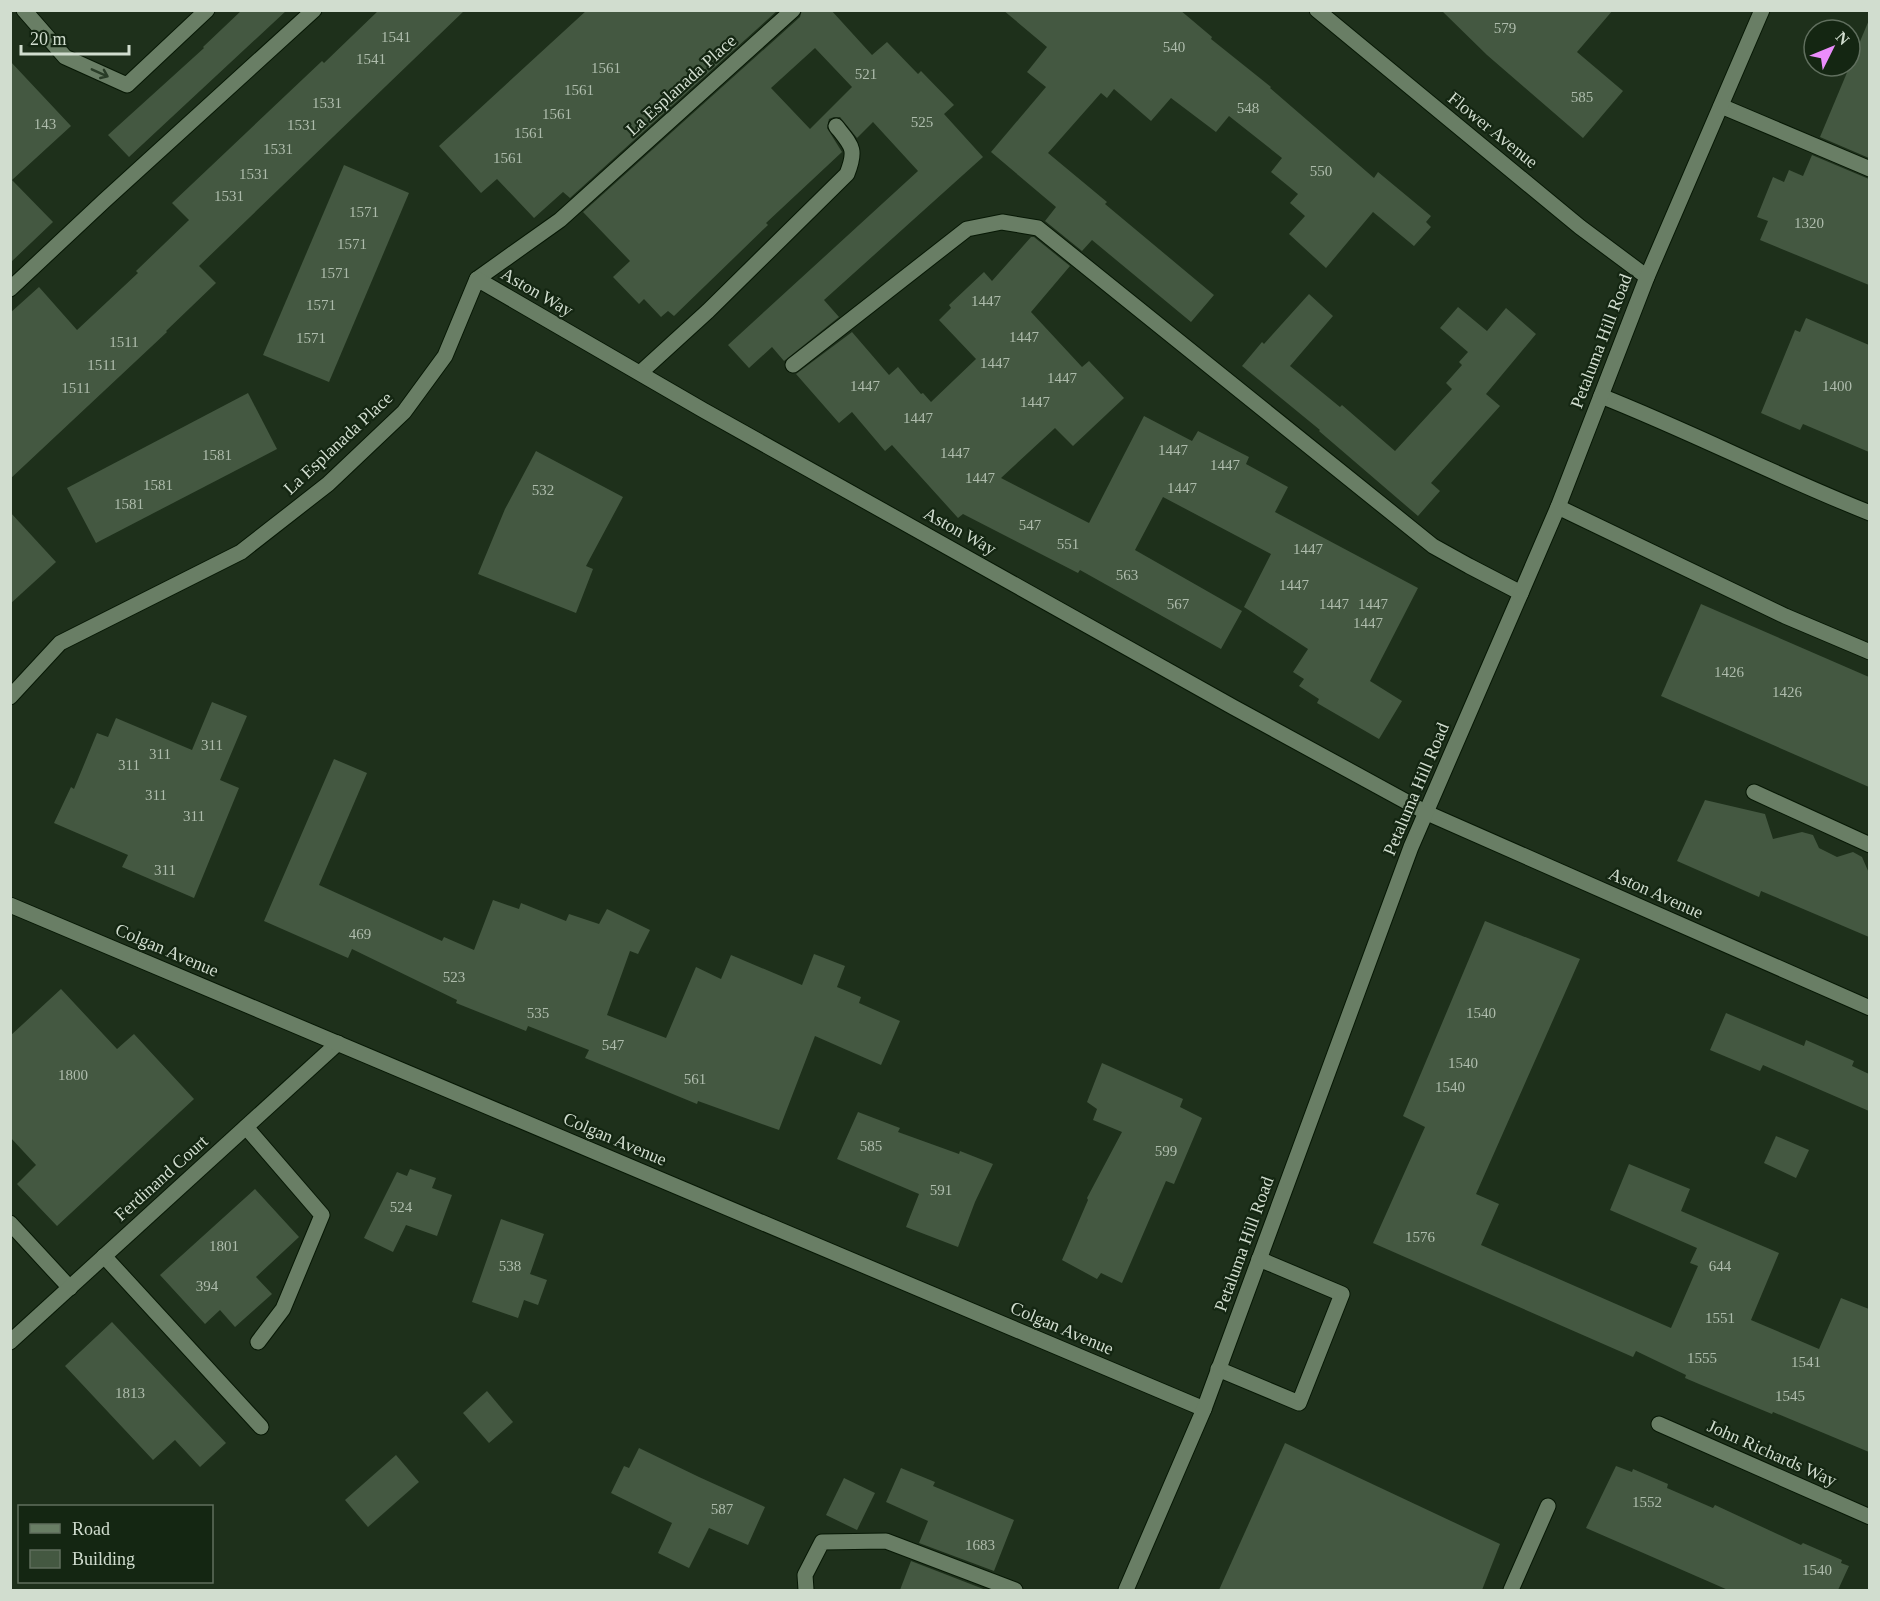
<svg xmlns="http://www.w3.org/2000/svg" width="1880" height="1601" font-family="'Times New Roman',serif">
	<rect width="100%" height="100%" fill="#1e301b"/>
	<g fill="#445841" fill-rule="evenodd">
		<path d="M 242,10 L 287,10 L 129,157 L 108,135 L 204,48 L 203,47 Z"/>
		<path d="M 379,10 L 465,10 L 199,266 L 216,283 L 166,331 L 167,332 L 10,479 L 10,313 L 39,287 L 77,330 L 138,273 L 136,271 L 189,220 L 172,203 L 322,61 L 324,63 Z"/>
		<path d="M 587,10 L 778,10 L 570,198 L 563,192 L 534,218 L 497,179 L 481,193 L 439,146 Z"/>
		<path d="M 802,10 L 831,10 L 872,55 L 887,42 L 918,74 L 921,71 L 954,105 L 944,114 L 983,157 L 824,300 L 839,317 L 784,361 L 772,347 L 749,368 L 728,345 L 918,171 L 873,122 L 857,138 L 840,117 L 834,117 L 829,119 L 827,128 L 842,152 L 766,223 L 768,225 L 674,316 L 668,311 L 661,317 L 644,299 L 639,304 L 613,277 L 630,261 L 583,212 L 800,17 ZM 815,48 L 852,87 L 810,129 L 771,88 Z"/>
		<path d="M 1003,10 L 1180,10 L 1212,37 L 1211,39 L 1271,87 L 1270,88 L 1374,178 L 1378,172 L 1431,216 L 1426,222 L 1431,227 L 1414,246 L 1373,212 L 1326,268 L 1289,234 L 1305,216 L 1290,203 L 1298,194 L 1271,172 L 1282,158 L 1229,116 L 1216,132 L 1171,98 L 1151,121 L 1114,89 L 1107,98 L 1101,93 L 1048,153 L 1107,202 L 1105,204 L 1214,295 L 1191,322 L 1092,240 L 1082,251 L 1045,221 L 1056,207 L 991,152 L 1046,87 L 1027,72 L 1047,47 Z"/>
		<path d="M 1441,10 L 1613,10 L 1577,52 L 1623,91 L 1583,138 L 1487,55 Z"/>
		<path d="M 1869,20 L 1869,158 L 1820,137 Z"/>
		<path d="M 10,61 L 71,126 L 12,180 L 53,222 L 10,263 Z"/>
		<path d="M 1812,155 L 1869,179 L 1869,285 L 1760,240 L 1768,221 L 1757,217 L 1773,177 L 1784,182 L 1789,170 L 1803,176 Z"/>
		<path d="M 344,165 L 409,193 L 329,382 L 263,355 Z"/>
		<path d="M 1031,237 L 1034,237 L 1070,266 L 1031,312 L 1082,367 L 1089,361 L 1124,398 L 1073,446 L 1055,428 L 1001,478 L 1089,523 L 1144,416 L 1192,441 L 1198,431 L 1249,457 L 1246,464 L 1288,487 L 1275,512 L 1418,588 L 1370,681 L 1402,701 L 1379,739 L 1317,703 L 1319,699 L 1299,686 L 1304,679 L 1293,672 L 1308,649 L 1244,607 L 1271,554 L 1163,497 L 1135,550 L 1242,611 L 1221,649 L 1080,570 L 1078,573 L 963,514 L 958,518 L 892,445 L 885,451 L 852,412 L 839,423 L 796,374 L 852,332 L 889,375 L 898,367 L 921,394 L 923,393 L 931,402 L 976,359 L 939,320 L 951,308 L 949,305 L 984,272 L 992,281 Z"/>
		<path d="M 1309,294 L 1333,316 L 1290,366 L 1340,407 L 1342,405 L 1395,451 L 1452,389 L 1446,383 L 1462,365 L 1459,362 L 1468,352 L 1440,328 L 1458,307 L 1487,331 L 1506,308 L 1536,334 L 1486,394 L 1500,406 L 1431,483 L 1440,491 L 1418,516 L 1319,431 L 1320,430 L 1242,366 L 1262,342 L 1264,344 Z"/>
		<path d="M 1806,318 L 1869,345 L 1869,452 L 1803,424 L 1800,430 L 1761,413 L 1795,330 L 1800,332 Z"/>
		<path d="M 248,393 L 277,449 L 96,543 L 67,488 Z"/>
		<path d="M 536,451 L 623,497 L 586,566 L 593,569 L 576,613 L 478,574 L 505,509 Z"/>
		<path d="M 10,512 L 56,562 L 10,604 Z"/>
		<path d="M 1701,604 L 1869,677 L 1869,787 L 1661,696 Z"/>
		<path d="M 212,702 L 247,716 L 220,780 L 239,788 L 194,898 L 122,867 L 128,855 L 54,823 L 71,787 L 74,789 L 97,733 L 108,737 L 116,718 L 192,750 Z"/>
		<path d="M 334,759 L 367,773 L 319,885 L 442,941 L 444,937 L 474,950 L 493,900 L 519,909 L 521,903 L 566,921 L 569,914 L 599,924 L 607,909 L 650,930 L 638,954 L 630,951 L 607,1015 L 666,1038 L 696,967 L 721,979 L 731,955 L 802,985 L 814,954 L 845,966 L 837,987 L 861,997 L 859,1003 L 900,1021 L 881,1065 L 815,1036 L 779,1130 L 698,1101 L 697,1104 L 585,1058 L 589,1050 L 528,1026 L 526,1031 L 456,1003 L 457,1000 L 352,949 L 348,958 L 264,921 Z"/>
		<path d="M 1705,800 L 1765,814 L 1773,839 L 1802,832 L 1813,835 L 1819,848 L 1837,857 L 1853,852 L 1862,857 L 1869,873 L 1869,937 L 1761,891 L 1759,897 L 1677,861 Z"/>
		<path d="M 1485,921 L 1580,959 L 1476,1194 L 1499,1204 L 1481,1245 L 1671,1328 L 1698,1266 L 1690,1263 L 1697,1248 L 1610,1210 L 1629,1164 L 1690,1189 L 1681,1211 L 1779,1253 L 1751,1320 L 1819,1349 L 1841,1298 L 1869,1309 L 1869,1452 L 1773,1412 L 1772,1414 L 1699,1384 L 1685,1378 L 1686,1375 L 1636,1351 L 1633,1357 L 1373,1243 L 1425,1127 L 1403,1116 Z"/>
		<path d="M 61,989 L 117,1049 L 134,1034 L 194,1099 L 57,1226 L 17,1184 L 36,1165 L 10,1137 L 10,1036 Z"/>
		<path d="M 1726,1013 L 1804,1046 L 1806,1040 L 1854,1061 L 1852,1066 L 1869,1074 L 1869,1111 L 1763,1065 L 1760,1071 L 1710,1050 Z"/>
		<path d="M 1102,1063 L 1183,1099 L 1180,1107 L 1202,1118 L 1174,1184 L 1166,1181 L 1122,1283 L 1101,1273 L 1097,1279 L 1062,1260 L 1088,1200 L 1087,1198 L 1122,1132 L 1093,1120 L 1097,1109 L 1087,1102 Z"/>
		<path d="M 858,1112 L 900,1128 L 898,1132 L 959,1154 L 960,1151 L 993,1164 L 975,1202 L 958,1247 L 906,1227 L 919,1194 L 837,1159 Z"/>
		<path d="M 1776,1136 L 1809,1150 L 1796,1178 L 1764,1163 Z"/>
		<path d="M 410,1169 L 436,1178 L 432,1188 L 452,1195 L 437,1236 L 406,1225 L 393,1252 L 364,1238 L 397,1172 L 407,1176 Z"/>
		<path d="M 255,1189 L 299,1237 L 256,1277 L 272,1294 L 235,1327 L 220,1310 L 205,1324 L 160,1275 Z"/>
		<path d="M 501,1219 L 544,1234 L 530,1274 L 547,1280 L 538,1305 L 524,1300 L 518,1318 L 472,1302 Z"/>
		<path d="M 112,1322 L 226,1443 L 200,1467 L 175,1440 L 153,1460 L 65,1366 Z"/>
		<path d="M 487,1391 L 513,1422 L 489,1443 L 463,1413 Z"/>
		<path d="M 1285,1443 L 1500,1544 L 1482,1590 L 1219,1590 Z"/>
		<path d="M 639,1448 L 699,1477 L 765,1507 L 748,1545 L 709,1528 L 689,1568 L 658,1553 L 672,1523 L 611,1493 L 624,1466 L 629,1468 Z"/>
		<path d="M 396,1455 L 419,1482 L 368,1527 L 345,1500 Z"/>
		<path d="M 1616,1466 L 1632,1472 L 1633,1469 L 1668,1484 L 1667,1488 L 1713,1508 L 1715,1505 L 1801,1545 L 1803,1543 L 1842,1560 L 1841,1563 L 1849,1566 L 1838,1590 L 1728,1590 L 1586,1528 Z"/>
		<path d="M 901,1468 L 935,1482 L 933,1486 L 1014,1520 L 994,1571 L 919,1543 L 928,1521 L 886,1502 Z"/>
		<path d="M 844,1478 L 875,1493 L 857,1530 L 826,1515 Z"/>
		<path d="M 911,1561 L 986,1590 L 900,1590 Z"/>
	</g>
	<g fill="none" stroke-linecap="round" stroke-linejoin="round">
		<g stroke="#071805" stroke-width="17">
			<g id="lane">
				<path d="M 24,10 L 65,57 L 127,85 L 207,10"/>
				<path d="M 1721,106 L 1870,169"/>
				<path d="M 477,279 L 560,220 L 793,10"/>
				<path d="M 10,289 L 104,201 L 314,10"/>
				<path d="M 793,365 L 967,229 L 1002,222 L 1038,228 L 1433,546 L 1469,566 L 1521,593"/>
				<path d="M 640,373 L 708,311 L 847,174 C 857,149 852,146 836,126"/>
				<path d="M 1601,396 C 1692,432 1779,477 1870,513"/>
				<path d="M 1558,507 L 1785,616 L 1870,652"/>
				<path d="M 1754,792 L 1870,845"/>
				<path d="M 246,1127 L 322,1215 L 283,1309 L 258,1342"/>
				<path d="M 10,1223 L 70,1288"/>
				<path d="M 104,1256 L 261,1427"/>
				<path d="M 1218,1369 L 1299,1403 L 1342,1294 L 1259,1259"/>
				<path d="M 806,1590 L 805,1575 L 822,1542 L 886,1541 L 1015,1590"/>
				<path d="M 1511,1590 L 1548,1506"/>
			</g>
		</g>
		<g stroke="#071805" stroke-width="17">
			<g id="street">
				<path d="M 1317,10 L 1580,227 L 1647,277"/>
				<path d="M 10,697 L 60,643 L 241,552 L 328,484 L 404,412 L 445,356 L 477,279 L 703,410 L 1233,707 L 1427,813"/>
				<path d="M 10,1342 L 338,1043"/>
				<path d="M 1659,1424 L 1870,1517"/>
			</g>
		</g>
		<g stroke="#071805" stroke-width="17">
			<g id="secondary">
				<path d="M 1427,813 L 1870,1008"/>
				<path d="M 10,905 L 1204,1409"/>
				<path d="M 1126,1590 L 1204,1409 L 1411,847 L 1521,593 L 1558,507 L 1647,277 L 1762,10"/>
			</g>
		</g>
		<use href="#lane" stroke="#697e65" stroke-width="15"/>
		<use href="#street" stroke="#697e65" stroke-width="15"/>
		<use href="#secondary" stroke="#697e65" stroke-width="15"/>
	</g>
	<defs><path id="oneway-shaft" d="M-6 0H5M1.5-3L5.5 0L1.5 3" fill="none" stroke-width="1.6" stroke-linecap="round" stroke-linejoin="round" transform="scale(1.5)"/></defs>
	<use stroke="#293c27" href="#oneway-shaft" transform="translate(100 73) rotate(24)"/>
	<g text-anchor="middle" dominant-baseline="central" stroke-width="4.5" stroke-linejoin="round" paint-order="stroke">
		<g font-size="15" fill="#aebcac">
			<text x="1505" y="28">579</text>
			<text x="396" y="37">1541</text>
			<text x="1174" y="47">540</text>
			<text x="371" y="59">1541</text>
			<text x="606" y="68">1561</text>
			<text x="866" y="74">521</text>
			<text x="579" y="90">1561</text>
			<text x="1582" y="97">585</text>
			<text x="327" y="103">1531</text>
			<text x="1248" y="108">548</text>
			<text x="557" y="114">1561</text>
			<text x="922" y="122">525</text>
			<text x="45" y="124">143</text>
			<text x="302" y="125">1531</text>
			<text x="529" y="133">1561</text>
			<text x="278" y="149">1531</text>
			<text x="508" y="158">1561</text>
			<text x="1321" y="171">550</text>
			<text x="254" y="174">1531</text>
			<text x="229" y="196">1531</text>
			<text x="364" y="212">1571</text>
			<text x="1809" y="223">1320</text>
			<text x="352" y="244">1571</text>
			<text x="335" y="273">1571</text>
			<text x="986" y="301">1447</text>
			<text x="321" y="305">1571</text>
			<text x="1024" y="337">1447</text>
			<text x="311" y="338">1571</text>
			<text x="124" y="342">1511</text>
			<text x="995" y="363">1447</text>
			<text x="102" y="365">1511</text>
			<text x="1062" y="378">1447</text>
			<text x="865" y="386">1447</text>
			<text x="1837" y="386">1400</text>
			<text x="76" y="388">1511</text>
			<text x="1035" y="402">1447</text>
			<text x="918" y="418">1447</text>
			<text x="1173" y="450">1447</text>
			<text x="955" y="453">1447</text>
			<text x="217" y="455">1581</text>
			<text x="1225" y="465">1447</text>
			<text x="980" y="478">1447</text>
			<text x="158" y="485">1581</text>
			<text x="1182" y="488">1447</text>
			<text x="543" y="490">532</text>
			<text x="129" y="504">1581</text>
			<text x="1030" y="525">547</text>
			<text x="1068" y="544">551</text>
			<text x="1308" y="549">1447</text>
			<text x="1127" y="575">563</text>
			<text x="1294" y="585">1447</text>
			<text x="1178" y="604">567</text>
			<text x="1334" y="604">1447</text>
			<text x="1373" y="604">1447</text>
			<text x="1368" y="623">1447</text>
			<text x="1729" y="672">1426</text>
			<text x="1787" y="692">1426</text>
			<text x="212" y="745">311</text>
			<text x="160" y="754">311</text>
			<text x="129" y="765">311</text>
			<text x="156" y="795">311</text>
			<text x="194" y="816">311</text>
			<text x="165" y="870">311</text>
			<text x="360" y="934">469</text>
			<text x="454" y="977">523</text>
			<text x="538" y="1013">535</text>
			<text x="1481" y="1013">1540</text>
			<text x="613" y="1045">547</text>
			<text x="1463" y="1063">1540</text>
			<text x="73" y="1075">1800</text>
			<text x="695" y="1079">561</text>
			<text x="1450" y="1087">1540</text>
			<text x="871" y="1146">585</text>
			<text x="1166" y="1151">599</text>
			<text x="941" y="1190">591</text>
			<text x="401" y="1207">524</text>
			<text x="1420" y="1237">1576</text>
			<text x="224" y="1246">1801</text>
			<text x="510" y="1266">538</text>
			<text x="1720" y="1266">644</text>
			<text x="207" y="1286">394</text>
			<text x="1720" y="1318">1551</text>
			<text x="1702" y="1358">1555</text>
			<text x="1806" y="1362">1541</text>
			<text x="130" y="1393">1813</text>
			<text x="1790" y="1396">1545</text>
			<text x="1647" y="1502">1552</text>
			<text x="722" y="1509">587</text>
			<text x="980" y="1545">1683</text>
			<text x="1817" y="1570">1540</text>
		</g>
		<g font-size="18" fill="#d1ddcf" stroke="#142612">
			<text transform="translate(681 85) rotate(-42)">La Esplanada Place</text>
			<text transform="translate(1493 130) rotate(39)">Flower Avenue</text>
			<text transform="translate(537 292) rotate(30)">Aston Way</text>
			<text transform="translate(1601 341) rotate(-69)">Petaluma Hill Road</text>
			<text transform="translate(338 443) rotate(-43)">La Esplanada Place</text>
			<text transform="translate(960 531) rotate(29)">Aston Way</text>
			<text transform="translate(1416 789) rotate(-67)">Petaluma Hill Road</text>
			<text transform="translate(1656 893) rotate(24)">Aston Avenue</text>
			<text transform="translate(167 950) rotate(23)">Colgan Avenue</text>
			<text transform="translate(615 1139) rotate(23)">Colgan Avenue</text>
			<text transform="translate(161 1178) rotate(-42)">Ferdinand Court</text>
			<text transform="translate(1244 1244) rotate(-70)">Petaluma Hill Road</text>
			<text transform="translate(1062 1328) rotate(23)">Colgan Avenue</text>
			<text transform="translate(1772 1453) rotate(24)">John Richards Way</text>
		</g>
	</g>
	<rect width="1880" height="1601" fill="none" stroke="#d1ddcf" stroke-width="24"/>
	<rect x="18" y="1505" width="195" height="78" fill="#142612" stroke="#606f5e" stroke-width="1.5"/>
	<rect x="30" y="1524" width="30" height="9" fill="#697e65" stroke="#606f5e" stroke-width="1.5"/>
	<text x="72" y="1535" font-size="18" fill="#d1ddcf">Road</text>
	<rect x="30" y="1550" width="30" height="18" fill="#445841" stroke="#606f5e" stroke-width="1.5"/>
	<text x="72" y="1565" font-size="18" fill="#d1ddcf">Building</text>
	<g transform="translate(1832 48) rotate(47)"><circle r="28" fill="#142612" stroke="#606f5e" stroke-width="1.5"/>
	<path d="M0-4.5L10 22L0 15L-10 22Z" fill="#eb8dfc"/>
	<text y="-9" font-size="16" font-weight="bold" text-anchor="middle" fill="#d1ddcf">N</text>
	</g>
	<path d="M21 45v9h108v-9" fill="none" stroke="#d1ddcf" stroke-width="3"/>
	<text x="30" y="45" font-size="18" fill="#d1ddcf" stroke="#142612" stroke-width="4.5" paint-order="stroke">20 m</text>
</svg>
